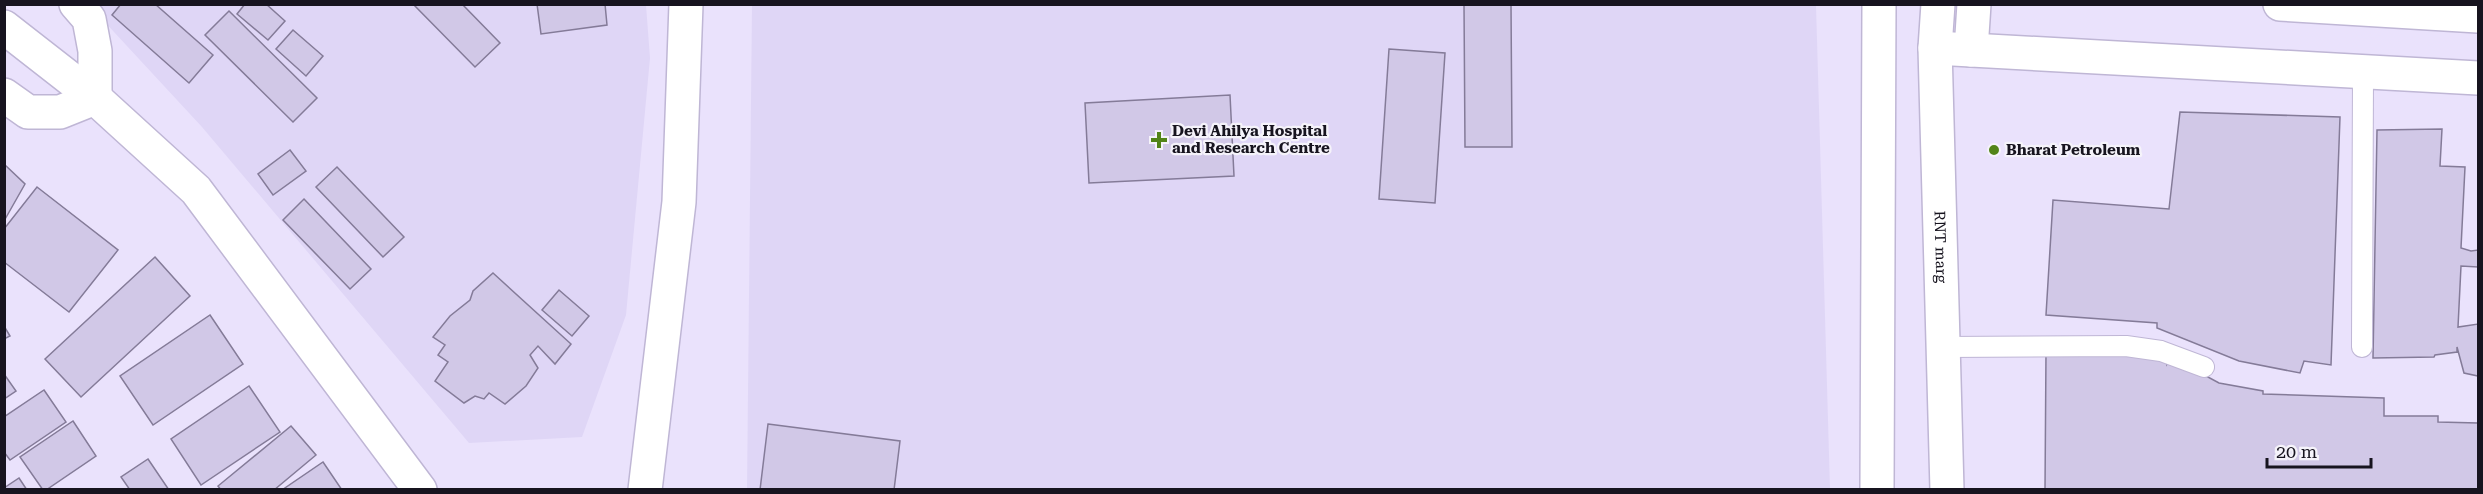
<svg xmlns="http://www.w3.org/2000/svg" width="2483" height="494" font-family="'Roboto Serif',serif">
	<rect width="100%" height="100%" fill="#eae2fc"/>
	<g fill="#dfd6f6">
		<path d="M 89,5 L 646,5 L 650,58 L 626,315 L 582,437 L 469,443 L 202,127 Z"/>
		<path d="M 752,5 L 1816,5 L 1830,489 L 747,490 Z"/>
	</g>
	<g fill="#d1c8e7" stroke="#847b98" stroke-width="1.5">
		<path d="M 121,4 L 155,4 L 213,55 L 189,83 L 112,15 Z"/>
		<path d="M 245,4 L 266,4 L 285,21 L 268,40 L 237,14 Z"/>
		<path d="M 413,4 L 462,4 L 500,43 L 475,67 Z"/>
		<path d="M 537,4 L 605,4 L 607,25 L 541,34 Z"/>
		<path d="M 1464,4 L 1511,4 L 1512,147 L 1465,147 Z"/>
		<path d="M 229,11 L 317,98 L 293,122 L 205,35 Z"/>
		<path d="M 293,30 L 323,56 L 306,76 L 276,49 Z"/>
		<path d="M 1389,49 L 1445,53 L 1435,203 L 1379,199 Z"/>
		<path d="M 1230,95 L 1234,176 L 1089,183 L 1085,103 Z"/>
		<path d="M 2180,112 L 2340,117 L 2331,365 L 2304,361 L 2300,373 L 2239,361 L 2157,328 L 2157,323 L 2046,315 L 2053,200 L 2169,209 Z"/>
		<path d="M 2442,129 L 2440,166 L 2465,167 L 2461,248 L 2471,251 L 2478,250 L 2478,267 L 2461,266 L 2458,327 L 2478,324 L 2478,376 L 2464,373 L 2457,347 L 2457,352 L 2435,355 L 2434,357 L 2373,358 L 2377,130 Z"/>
		<path d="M 290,150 L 306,171 L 273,195 L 258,174 Z"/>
		<path d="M 4,164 L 25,184 L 4,221 Z"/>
		<path d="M 337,167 L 404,237 L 383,257 L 316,187 Z"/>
		<path d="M 37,187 L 118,250 L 69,312 L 4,262 L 4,229 Z"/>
		<path d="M 304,199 L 371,269 L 350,289 L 283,220 Z"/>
		<path d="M 155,257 L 190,296 L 81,397 L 45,359 Z"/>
		<path d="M 493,273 L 571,344 L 555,364 L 538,346 L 530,355 L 538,368 L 526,386 L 505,404 L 489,393 L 484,399 L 475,396 L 464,403 L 435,381 L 448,362 L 438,355 L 445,345 L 433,337 L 450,316 L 470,300 L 473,291 Z"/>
		<path d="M 559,290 L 589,316 L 572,336 L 542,310 Z"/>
		<path d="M 210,315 L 243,364 L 153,425 L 120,376 Z"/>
		<path d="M 4,326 L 10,336 L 4,339 Z"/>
		<path d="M 2046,352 L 2167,354 L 2167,364 L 2171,357 L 2219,383 L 2263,391 L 2263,394 L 2384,398 L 2384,416 L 2438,416 L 2438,422 L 2478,423 L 2478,490 L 2045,490 Z"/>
		<path d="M 4,374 L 16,391 L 4,399 Z"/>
		<path d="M 249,386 L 280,432 L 201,485 L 171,439 Z"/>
		<path d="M 44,390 L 66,422 L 10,460 L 4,452 L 4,417 Z"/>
		<path d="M 73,421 L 96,456 L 46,490 L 43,490 L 20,457 Z"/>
		<path d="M 768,424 L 900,441 L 894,490 L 760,490 Z"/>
		<path d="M 291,426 L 316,455 L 274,490 L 221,490 L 218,486 Z"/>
		<path d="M 148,459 L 169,490 L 130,490 L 121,477 Z"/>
		<path d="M 323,462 L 342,490 L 282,490 Z"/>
		<path d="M 19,478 L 27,490 L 5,490 L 4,488 Z"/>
	</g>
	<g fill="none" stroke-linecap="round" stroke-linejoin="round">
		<g stroke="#bfb6d5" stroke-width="22">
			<g id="service">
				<path d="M 1943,347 L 2126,346 L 2161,351 L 2204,367"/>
				<path d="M 2362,347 L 2363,72"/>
			</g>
		</g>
		<g stroke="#bfb6d5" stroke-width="36">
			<g id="tertiary">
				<path d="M 2280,4 L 2478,16"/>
				<path d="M 1935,48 L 2478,78"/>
				<path d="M 1971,50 L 1974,4"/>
				<path d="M 4,95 L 28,112 L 60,112 L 95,98 L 95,51 L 89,19 L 76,4"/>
				<path d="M 645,490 L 679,202 L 686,4"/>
			</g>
		</g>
		<g stroke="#bfb6d5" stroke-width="36">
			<g id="secondary">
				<path id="s1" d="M 1938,4 L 1935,48 L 1947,490"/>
				<path d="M 4,27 L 95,98 L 196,190 L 420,490"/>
				<path d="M 1877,490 L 1879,4"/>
			</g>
		</g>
		<use href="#service" stroke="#fff" stroke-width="20"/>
		<use href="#tertiary" stroke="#fff" stroke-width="33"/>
		<use href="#secondary" stroke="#fff" stroke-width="33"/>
	</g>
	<g fill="#528418" stroke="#f5f3fa" stroke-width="2">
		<path d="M1156 131h6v6h6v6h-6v6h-6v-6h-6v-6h6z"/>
		<circle cx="1994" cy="150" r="6"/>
	</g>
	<g text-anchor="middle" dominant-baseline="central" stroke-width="4.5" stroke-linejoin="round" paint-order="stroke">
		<g font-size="15" font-weight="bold" fill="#17141f" stroke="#f5f3fa" text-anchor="start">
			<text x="1172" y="131">Devi Ahilya Hospital<tspan x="1172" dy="17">and Research Centre</tspan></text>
			<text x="2006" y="150">Bharat Petroleum</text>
		</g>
		<g font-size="15" fill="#17141f" stroke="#f5f3fa">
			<text stroke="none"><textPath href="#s1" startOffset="243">RNT marg</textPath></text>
		</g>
	</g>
	<rect width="2483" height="494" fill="none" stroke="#17141f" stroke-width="12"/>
	<path d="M2267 458v9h104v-9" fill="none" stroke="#17141f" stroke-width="3"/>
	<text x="2276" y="458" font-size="18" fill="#17141f" stroke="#f5f3fa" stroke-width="4.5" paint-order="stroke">20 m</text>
</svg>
